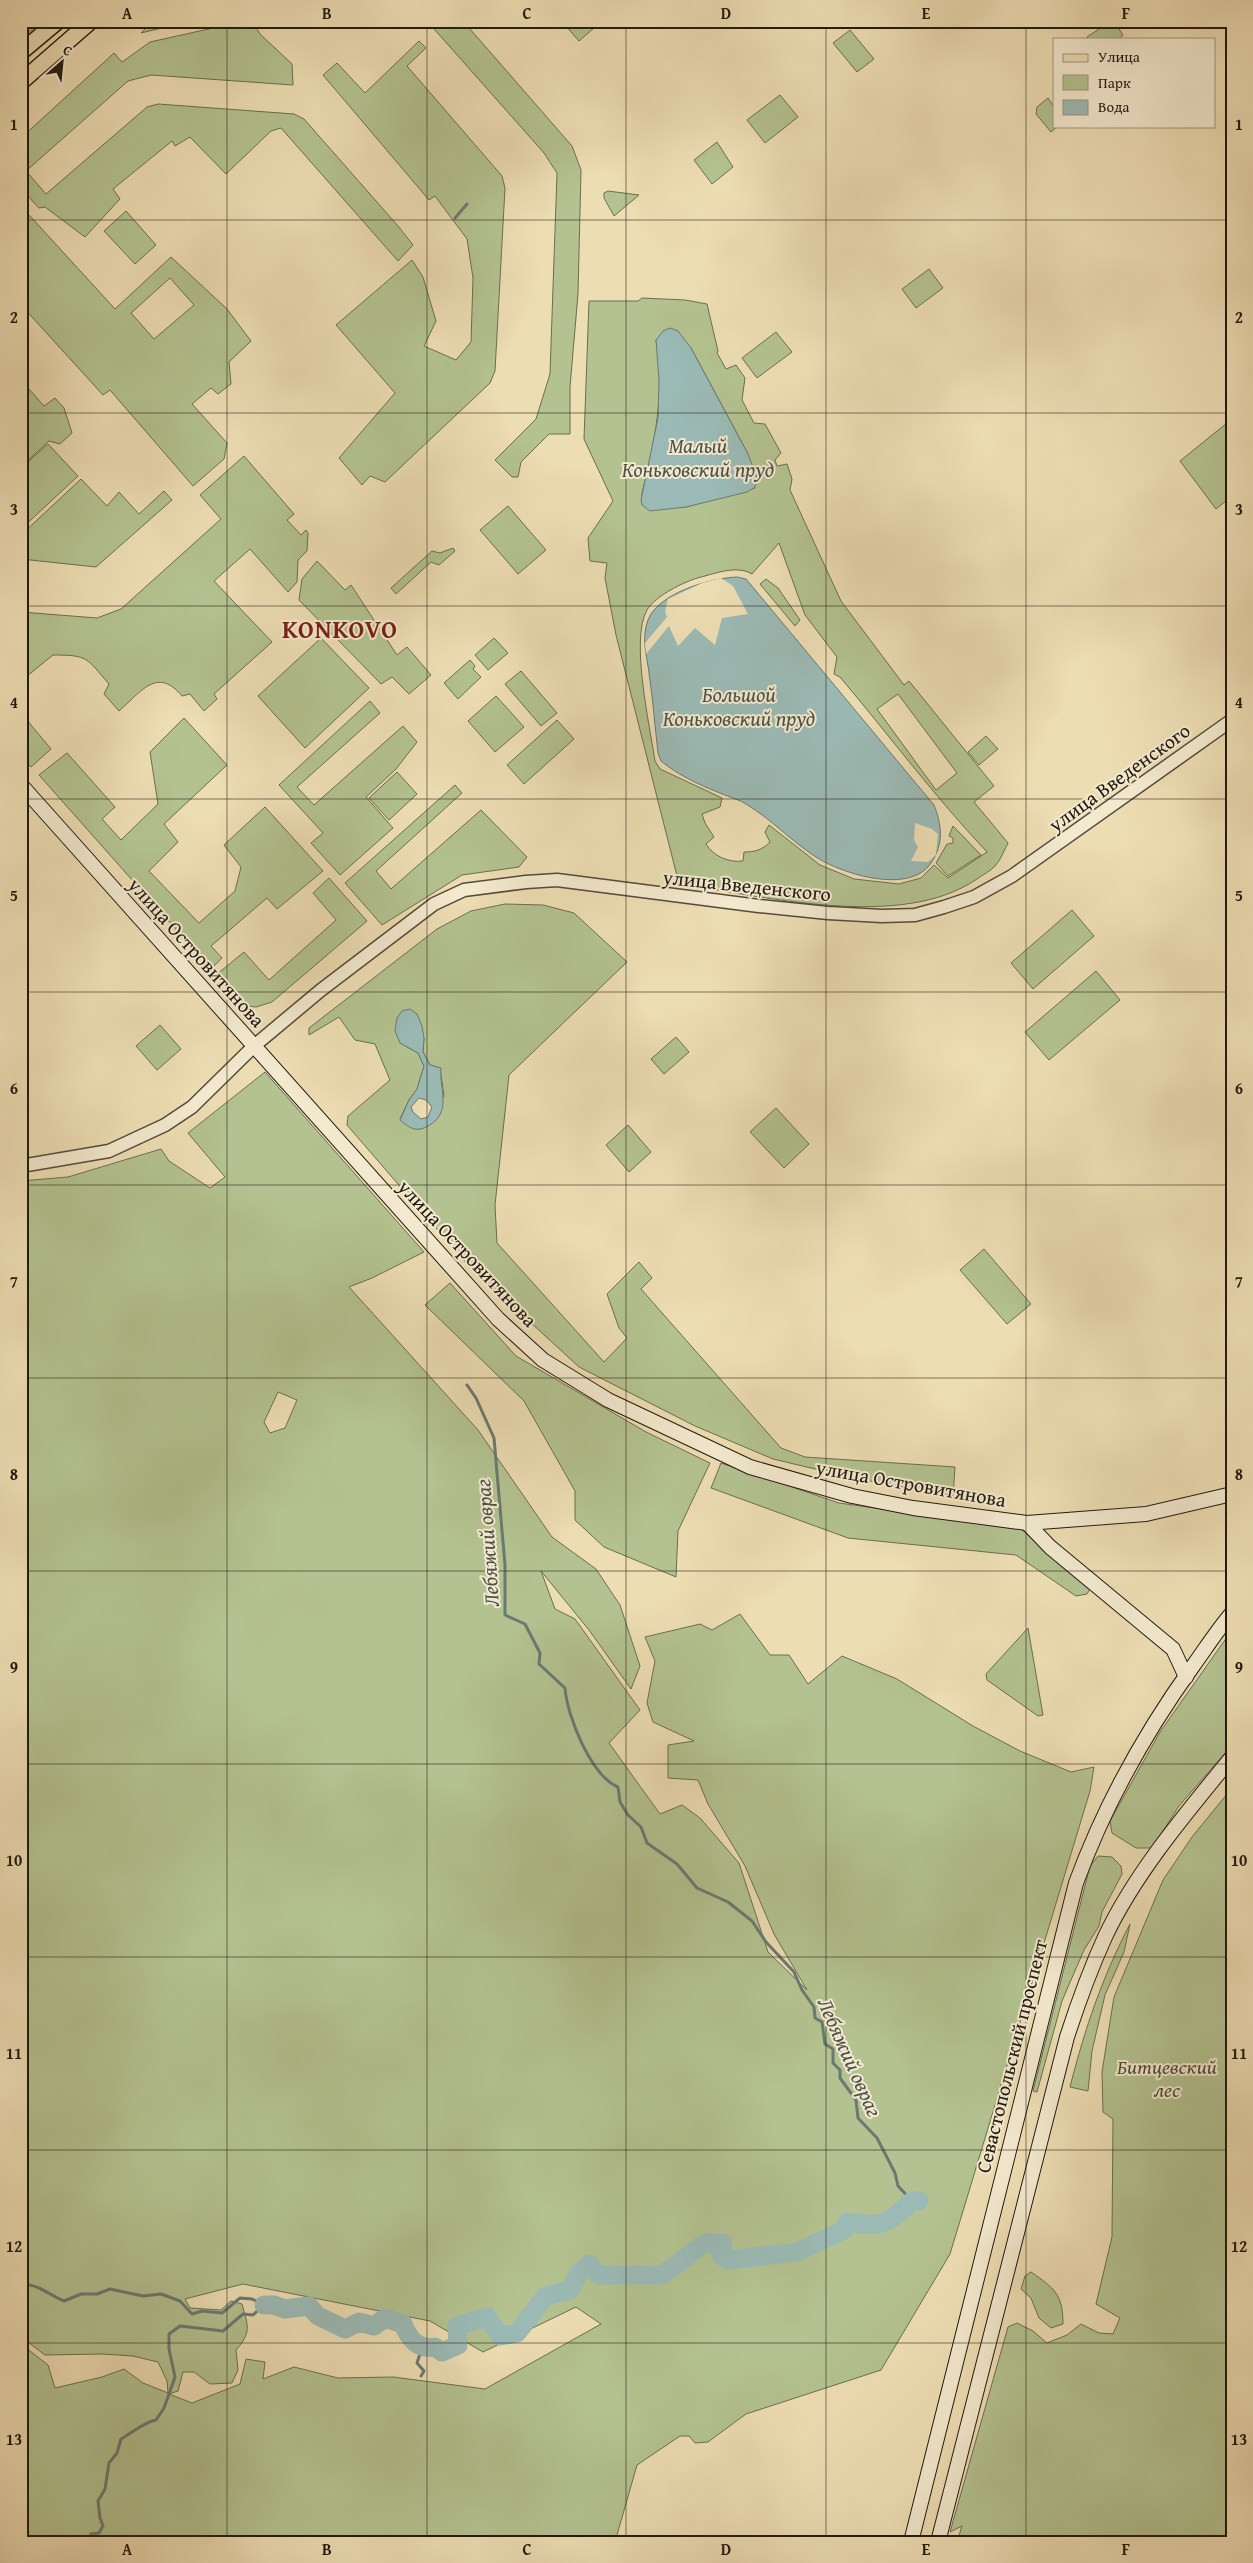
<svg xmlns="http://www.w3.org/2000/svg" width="1253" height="2563" font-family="'Gentium Book Plus',serif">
	<rect width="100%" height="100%" fill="#edddb3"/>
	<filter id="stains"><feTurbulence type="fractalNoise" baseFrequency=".004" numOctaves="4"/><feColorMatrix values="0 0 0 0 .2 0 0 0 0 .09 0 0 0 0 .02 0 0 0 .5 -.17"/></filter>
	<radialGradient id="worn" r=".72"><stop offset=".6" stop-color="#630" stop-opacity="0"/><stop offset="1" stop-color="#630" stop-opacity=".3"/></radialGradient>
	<g fill="#b3c290" stroke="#6a6e50" fill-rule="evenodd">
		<path d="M 21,21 L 42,21 L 21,39 Z"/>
		<path d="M 153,21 L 191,21 L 141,33 Z"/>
		<path d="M 220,21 L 240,21 L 243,25 L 245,21 L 252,21 L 260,34 L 292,64 L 293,85 L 151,75 L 128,81 L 26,171 L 46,194 L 147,107 L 158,104 L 294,114 L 304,119 L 398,226 L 413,245 L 398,261 L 281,128 L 271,131 L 226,174 L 190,137 L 175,146 L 172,141 L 113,189 L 120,199 L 85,237 L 45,207 L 39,208 C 20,189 21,182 21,156 L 27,151 L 21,138 L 114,53 L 122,62 L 150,42 L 213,28 Z"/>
		<path d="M 427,21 L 463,21 L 572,146 L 581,170 L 578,294 L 570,387 L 570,434 L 549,434 L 521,462 L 518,477 L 512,477 L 495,460 L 536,419 L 550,374 L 557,173 L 544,153 Z"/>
		<path d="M 565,21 L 602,21 L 579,41 L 565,25 Z"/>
		<path d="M 1111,21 L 1114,21 L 1123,35 L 1118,39 L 1088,39 L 1087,37 Z"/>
		<path d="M 850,30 L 874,59 L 857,72 L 833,43 Z"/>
		<path d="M 419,41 L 426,48 L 407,66 L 502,176 L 505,188 L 495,371 L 490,383 L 385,482 L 370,476 L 362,485 L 339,458 L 395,393 L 336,325 L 412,260 L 423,277 L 436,321 L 424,346 L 456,360 L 471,342 L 473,278 L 467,239 L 435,196 L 429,200 L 323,75 L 337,63 L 365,93 Z"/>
		<path d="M 780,95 L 798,117 L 765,143 L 747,120 Z"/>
		<path d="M 1048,98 L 1054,107 L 1054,126 L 1058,126 L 1051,132 L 1036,114 L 1037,107 Z"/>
		<path d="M 717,142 L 733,167 L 712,184 L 694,160 Z"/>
		<path d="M 608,191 L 639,195 L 614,216 L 604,198 L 604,193 Z"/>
		<path d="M 126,211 L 156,245 L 135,264 L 104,231 Z"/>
		<path d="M 21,212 L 30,216 L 115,309 L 171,257 L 227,309 L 251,341 L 229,362 L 231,384 L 218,394 L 211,388 L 192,404 L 227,443 L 224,459 L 193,486 L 110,390 L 103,395 L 21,305 ZM 170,278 L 194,305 L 154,339 L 131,313 Z"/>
		<path d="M 929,269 L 943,288 L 916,308 L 902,289 Z"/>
		<path d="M 642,298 L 685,300 L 707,304 L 718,351 L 717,353 L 726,369 L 736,365 L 745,378 L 742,400 L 754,423 L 765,424 L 781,453 L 775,460 L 777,466 L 787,464 L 792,479 L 790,490 L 841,601 L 904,685 L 909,681 L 994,786 L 974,802 L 1008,843 C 1004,850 1001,860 995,866 C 991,871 982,875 977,879 C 901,931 765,896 679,884 L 616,635 L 605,578 L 607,563 L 590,561 L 588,538 L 613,501 L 584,439 L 589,301 L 638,301 ZM 656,340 L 691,348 L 748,454 L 755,488 L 686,507 L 642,505 L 642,493 C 655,442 665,392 656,340 ZM 779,543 L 805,615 L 837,657 L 834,674 L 840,677 C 889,735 934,796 987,852 L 948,878 L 934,865 L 921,878 L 899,884 L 854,879 L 820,865 L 769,825 L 765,832 L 770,842 C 762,850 755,852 744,852 L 743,861 C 729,863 713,856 706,844 L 714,837 L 705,823 L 702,814 L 720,807 L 722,798 L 660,769 L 655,761 C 650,727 630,639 647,610 C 655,596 685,581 701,577 C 717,573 737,565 752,574 ZM 898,694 L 957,773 L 936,790 L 877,709 Z"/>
		<path d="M 776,332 L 792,352 L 757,378 L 742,358 Z"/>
		<path d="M 21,380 L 44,406 L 55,398 L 64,408 L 72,433 L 60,444 L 49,441 L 21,467 Z"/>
		<path d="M 1227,423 L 1232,429 L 1232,496 L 1216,509 L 1180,461 Z"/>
		<path d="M 48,444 L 78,476 L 21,529 L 21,468 Z"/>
		<path d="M 244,456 L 294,514 L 287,520 L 301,535 L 306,530 L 308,533 L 307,551 L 298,560 L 297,582 L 288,592 L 250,549 L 214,581 L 272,642 L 214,694 L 217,699 L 204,711 L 190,694 L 182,696 C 157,666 141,692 119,711 L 104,694 L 109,684 C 86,658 89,655 53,655 L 21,681 L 21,612 L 97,618 L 121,609 L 221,519 L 200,495 Z"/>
		<path d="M 81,479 L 107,506 L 119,492 L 139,514 L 164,491 L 172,500 L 96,567 L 21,559 L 21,535 Z"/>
		<path d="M 508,506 L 546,550 L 518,574 L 480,530 Z"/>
		<path d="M 453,548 L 455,551 L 439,565 L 431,562 L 396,594 L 391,588 L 432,551 L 440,553 Z"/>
		<path d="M 317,561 L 345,590 L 351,585 L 397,655 L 407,647 L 431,675 L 409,694 L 392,677 L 381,684 L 299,600 L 302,579 Z"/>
		<path d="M 766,579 L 778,588 L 800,620 L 795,626 L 760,584 Z"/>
		<path d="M 321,638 L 369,688 L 305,748 L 258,696 Z"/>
		<path d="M 494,638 L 508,653 L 488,670 L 475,655 Z"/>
		<path d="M 470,660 L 475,666 L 473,669 L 481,677 L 458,699 L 444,683 Z"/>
		<path d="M 521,671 L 557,713 L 541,726 L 505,684 Z"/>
		<path d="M 21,696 L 29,704 L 21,713 L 51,749 L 31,767 L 21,756 Z"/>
		<path d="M 496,696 L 524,727 L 495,752 L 468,721 Z"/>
		<path d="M 370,701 L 380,713 L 297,787 L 314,805 L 403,726 L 417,742 L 396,769 L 366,797 L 393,828 L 340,875 L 311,843 L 323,833 L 279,785 Z"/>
		<path d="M 184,718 L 227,765 L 164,824 L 178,842 L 149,871 L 199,923 L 235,891 L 241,867 L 224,845 L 265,807 L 323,871 L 277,909 L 267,898 L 211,946 L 222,958 L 211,969 L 39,775 L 67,753 L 115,807 L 102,819 L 121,840 L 158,804 L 150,752 Z"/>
		<path d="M 557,720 L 574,739 L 524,784 L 507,765 Z"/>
		<path d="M 986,736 L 998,749 L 979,765 L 968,752 Z"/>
		<path d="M 397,772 L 417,794 L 389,820 L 369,798 Z"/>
		<path d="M 455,785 L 462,793 L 376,871 L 391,889 L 481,810 L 527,857 L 519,867 L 462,875 L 382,925 L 345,883 Z"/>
		<path d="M 953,826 L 981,855 L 948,876 L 936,863 L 947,844 L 953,843 L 953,838 L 949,836 Z"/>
		<path d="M 329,878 L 367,921 L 272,1002 L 256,1007 L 246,1006 L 216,975 L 244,952 L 269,980 L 336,920 L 313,893 Z"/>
		<path d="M 505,904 L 543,905 L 574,913 L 627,962 L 509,1075 L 495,1205 L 497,1243 L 604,1362 L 627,1338 L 619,1328 L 607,1294 L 639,1262 L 652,1278 L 641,1289 L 781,1448 L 805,1457 L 955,1467 L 953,1496 L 853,1478 L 773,1459 L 695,1426 L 579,1367 L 468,1265 L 347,1125 L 348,1116 L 390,1080 L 375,1044 L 355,1040 L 339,1017 L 309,1035 L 309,1028 L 437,929 L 471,911 ZM 424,1038 L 423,1052 L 430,1065 L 440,1068 L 444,1096 L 421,1129 L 400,1119 L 409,1100 L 417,1089 L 424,1066 L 418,1053 L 400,1043 Z"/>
		<path d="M 1072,910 L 1094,936 L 1033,989 L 1011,963 Z"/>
		<path d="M 1096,971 L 1120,1000 L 1049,1060 L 1025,1032 Z"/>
		<path d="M 160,1025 L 181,1049 L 157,1070 L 136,1046 Z"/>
		<path d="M 676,1037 L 689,1052 L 664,1074 L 651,1059 Z"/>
		<path d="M 265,1072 L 424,1252 L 372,1278 L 349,1287 L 478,1430 L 552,1537 L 596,1569 L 620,1605 L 640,1666 L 631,1689 L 589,1630 L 541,1571 L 555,1609 L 575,1619 L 640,1710 L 609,1743 L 660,1814 L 682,1805 L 700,1818 L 739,1863 L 768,1952 L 807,1990 L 774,1934 L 745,1866 L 708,1804 L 698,1780 L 668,1778 L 668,1745 L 694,1741 L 653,1722 L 647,1703 L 655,1661 L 645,1637 L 700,1624 L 712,1630 L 740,1614 L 770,1655 L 789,1655 L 808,1684 L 842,1656 L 897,1679 L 973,1726 L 1020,1751 L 1071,1772 L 1094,1767 L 1090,1791 L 950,2254 L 881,2370 L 746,2414 L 708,2442 L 695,2443 L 689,2436 L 680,2436 L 637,2465 L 615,2542 L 21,2542 L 21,2344 L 48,2365 L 55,2388 L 102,2377 L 124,2369 L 143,2383 L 168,2393 L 167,2381 L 158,2362 L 133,2356 L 102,2354 L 45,2355 L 21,2337 L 21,2281 L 24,2281 L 21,2280 L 21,1181 L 68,1177 L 161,1149 L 169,1161 L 210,1188 L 225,1177 L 188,1133 ZM 278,1392 L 297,1400 L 285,1428 L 270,1433 L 264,1422 ZM 243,2284 L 430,2321 L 483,2352 L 576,2307 L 601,2324 L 485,2389 L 393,2377 L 338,2378 L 294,2367 L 263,2379 L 265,2362 L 246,2359 L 240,2384 L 192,2403 L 169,2394 L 178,2391 L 183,2372 L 194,2372 L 210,2384 L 232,2383 L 238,2370 L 236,2350 C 252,2332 248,2326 242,2304 L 231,2301 L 221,2310 L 190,2308 L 185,2299 Z"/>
		<path d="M 776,1108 L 809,1144 L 784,1168 L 750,1132 Z"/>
		<path d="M 628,1125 L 651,1152 L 629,1172 L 606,1145 Z"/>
		<path d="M 984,1249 L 1031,1304 L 1007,1324 L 960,1270 Z"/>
		<path d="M 450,1283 L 516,1356 L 646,1432 L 710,1463 L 678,1531 L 676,1577 L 604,1547 L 575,1520 L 575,1491 L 524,1401 L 425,1305 Z"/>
		<path d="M 721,1463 L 839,1503 L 1020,1528 L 1090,1589 L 1087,1594 L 1076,1596 L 1016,1555 L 848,1538 L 711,1488 Z"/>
		<path d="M 1028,1628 L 1043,1715 L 1038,1716 L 987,1680 L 986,1674 Z"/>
		<path d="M 1232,1630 L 1232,1745 L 1179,1806 L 1152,1848 L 1136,1848 L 1112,1833 L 1110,1821 L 1160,1732 Z"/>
		<path d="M 1232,1788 L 1232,2542 L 957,2542 L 962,2526 L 950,2532 L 1008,2327 L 1017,2323 L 1033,2331 L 1047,2343 L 1067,2335 L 1081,2324 L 1099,2333 L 1113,2334 L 1120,2318 L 1096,2304 L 1112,2237 L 1113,2119 L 1103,2112 L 1102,2072 L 1114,1997 L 1163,1880 L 1192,1837 Z"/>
		<path d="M 1098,1856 L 1112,1857 L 1121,1866 L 1122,1874 L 1102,1912 L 1099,1926 L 1084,1950 L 1062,2001 L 1037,2092 L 1033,2091 L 1090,1866 Z"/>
		<path d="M 1130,1924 L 1124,1952 L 1105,1995 L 1092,2051 L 1088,2091 L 1070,2087 C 1085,2028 1102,1978 1130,1924 Z"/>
		<path d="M 1031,2272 C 1054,2288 1063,2294 1063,2324 L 1051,2328 L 1039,2318 L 1031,2298 L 1021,2289 L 1025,2276 Z"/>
	</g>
	<g fill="#9bbab5" stroke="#6a7a73" fill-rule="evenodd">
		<path d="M 670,328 L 678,331 L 691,348 L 748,454 L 758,480 L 754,488 L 747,492 L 686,507 L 650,511 L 642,505 L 641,500 L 658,418 L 659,380 L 656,340 L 663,331 Z"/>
		<path d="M 737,577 L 746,579 L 934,805 C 942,825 944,844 931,863 C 910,895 842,874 816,857 C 791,841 771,819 746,804 C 740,800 732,798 725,795 C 704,787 679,776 661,761 L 658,753 C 655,727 653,700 649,673 C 647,656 641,638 648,620 C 658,593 711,578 737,577 Z"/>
		<path d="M 410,1009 L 417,1014 L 422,1026 L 424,1038 L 423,1052 L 430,1065 L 441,1068 C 439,1091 454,1115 424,1128 C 414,1132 407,1126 400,1120 L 409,1100 L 417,1089 L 424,1066 L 418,1053 L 400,1043 L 395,1031 L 397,1018 L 402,1011 ZM 419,1098 L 426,1100 L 432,1107 L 428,1117 L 421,1119 L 413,1112 L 411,1107 Z"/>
	</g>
	<g fill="#edddb3">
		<path d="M 721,578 L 733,586 L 748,614 L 722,618 L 715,645 L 695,628 L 678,646 L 669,626 L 646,654 L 645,643 L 667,617 L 665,611 L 668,599 L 702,583 Z"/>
		<path d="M 915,823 L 932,829 L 938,834 L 936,855 L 928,862 L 911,861 L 918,847 L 914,840 Z"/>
	</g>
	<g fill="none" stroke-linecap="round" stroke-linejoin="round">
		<g stroke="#6a7a73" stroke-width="3">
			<path d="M 455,218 L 467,204"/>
			<path d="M 467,1385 L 476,1398 L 494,1438 L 505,1565 L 505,1615 L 525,1624 L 540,1653 L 539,1664 L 565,1688 C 567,1716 591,1776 618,1787 L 620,1802 L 628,1815 L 641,1827 L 647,1843 L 677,1864 L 697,1888 L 728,1902 L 752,1921 L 766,1942 L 794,1972 L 802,1990 L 814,2007 L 815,2018 L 822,2022 L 825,2044 L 833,2049 L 833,2063 L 840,2070 L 840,2078 L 856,2100 L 858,2118 L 877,2138 L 895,2173 L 898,2186 L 912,2201"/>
			<path d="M 21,2284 C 39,2284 47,2294 64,2301 L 81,2294 L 97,2294 L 110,2289 L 143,2296 L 161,2294 L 180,2301 L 192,2314 L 202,2311 L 222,2313 L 240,2298 L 252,2299 L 264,2305 L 253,2315 L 243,2314 L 223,2331 L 180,2326 L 169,2334 L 169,2349 L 175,2377 L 164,2408 L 156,2420 C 144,2422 132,2433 121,2439 L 117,2453 L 109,2463 L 105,2489 L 98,2501 L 100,2518 L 103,2526 L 99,2533 L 91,2534 L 90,2542"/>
			<path d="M 421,2376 L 424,2371 L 417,2363 L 421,2351 L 427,2349"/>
		</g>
		<path stroke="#9bbab5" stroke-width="19" d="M 264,2305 L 274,2305 L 285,2309 L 309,2306 L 318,2316 L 345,2329 L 359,2322 L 374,2326 L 385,2318 L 403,2324 C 409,2339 418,2350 435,2347 L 442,2352 L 458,2345 L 457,2326 L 487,2317 L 500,2336 L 517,2333 L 546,2296 L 570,2290 L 579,2273 L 589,2264 L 599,2275 L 662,2275 L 705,2243 L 723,2243 L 721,2255 L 728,2260 L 797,2252 L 844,2230 L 847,2222 C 883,2227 885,2226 912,2201 L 919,2201"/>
		<g stroke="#544a3a" stroke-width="15">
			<path id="tertiary" d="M 21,1166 L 109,1151 L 165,1125 L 192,1107 L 254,1046 L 321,990 L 434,904 L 464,890 L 526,882 L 557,880 L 759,906 L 828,913 L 882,916 L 915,915 L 944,907 L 974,897 L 1012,876 L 1232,720"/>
		</g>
		<g stroke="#211911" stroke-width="16">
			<g id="secondary">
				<path d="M 21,785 L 498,1319 L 543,1360 L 608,1400 L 750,1467 L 852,1496 L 913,1508 L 1027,1523 L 1146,1514 L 1232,1494"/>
				<path d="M 1027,1523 L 1050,1547 L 1173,1649 L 1186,1677"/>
				<path d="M 911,2542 L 1076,1883 C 1105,1804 1144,1734 1193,1666 C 1206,1648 1218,1629 1232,1613"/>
				<path d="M 938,2542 L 1067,2037 C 1078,2003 1090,1970 1105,1937 C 1135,1873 1187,1812 1232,1757"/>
			</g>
		</g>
		<g stroke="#211911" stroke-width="18">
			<g id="primary">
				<path d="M 21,52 L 58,21"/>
				<path d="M 21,82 L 91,21"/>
			</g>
		</g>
		<use href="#tertiary" stroke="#f3e9ce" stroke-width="12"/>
		<use href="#secondary" stroke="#f3e9ce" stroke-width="14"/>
		<use href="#primary" stroke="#edddb3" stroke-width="15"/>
	</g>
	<path fill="none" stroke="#211911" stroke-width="1" stroke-opacity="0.55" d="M 227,21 L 227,2542M 427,21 L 427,2542M 626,21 L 626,2542M 826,21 L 826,2542M 1026,21 L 1026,2542M 21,220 L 1232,220M 21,413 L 1232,413M 21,606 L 1232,606M 21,799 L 1232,799M 21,992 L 1232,992M 21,1185 L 1232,1185M 21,1378 L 1232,1378M 21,1571 L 1232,1571M 21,1764 L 1232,1764M 21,1957 L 1232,1957M 21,2150 L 1232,2150M 21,2343 L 1232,2343"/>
	<g text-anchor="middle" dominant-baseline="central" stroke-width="4" stroke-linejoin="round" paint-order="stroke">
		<g font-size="20" fill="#211911" stroke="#f3e9ce">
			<text transform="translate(1119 777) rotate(-36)">улица Введенского</text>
			<text transform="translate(747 885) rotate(6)">улица Введенского</text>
			<text transform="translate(197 952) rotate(48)">улица Островитянова</text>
			<text transform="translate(468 1253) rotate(47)">улица Островитянова</text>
			<text transform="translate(911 1483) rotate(10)">улица Островитянова</text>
			<text transform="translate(1011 2056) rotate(-76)">Севастопольский проспект</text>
		</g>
		<g font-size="20" font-style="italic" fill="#4d4c37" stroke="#f3e9ce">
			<text x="1167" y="2066">Битцевский<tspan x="1167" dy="23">лес</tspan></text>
		</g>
		<g font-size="21" font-style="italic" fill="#4c514a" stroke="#f3e9ce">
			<text x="698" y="445">Малый<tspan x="698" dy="24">Коньковский пруд</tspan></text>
			<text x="739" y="694">Большой<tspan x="739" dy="24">Коньковский пруд</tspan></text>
			<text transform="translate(487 1543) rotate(-94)">Лебяжий овраг</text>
			<text transform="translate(850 2057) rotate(66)">Лебяжий овраг</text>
		</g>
		<g font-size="25" font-weight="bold" letter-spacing="1" fill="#7a1f14" stroke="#f3e9ce">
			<text x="340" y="629">KONKOVO</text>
		</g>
	</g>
	<rect width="1253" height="2563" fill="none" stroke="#edddb3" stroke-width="55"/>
	<rect x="1053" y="38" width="162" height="90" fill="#f3e9ce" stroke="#9f9682"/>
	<rect x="1063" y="54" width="25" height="8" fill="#edddb3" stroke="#9f9682"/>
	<text x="1098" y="62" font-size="15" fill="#211911">Улица</text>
	<rect x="1063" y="75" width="25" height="15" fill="#b3c290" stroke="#9f9682"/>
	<text x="1098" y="88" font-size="15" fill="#211911">Парк</text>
	<rect x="1063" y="100" width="25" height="15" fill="#9bbab5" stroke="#9f9682"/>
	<text x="1098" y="112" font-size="15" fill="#211911">Вода</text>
	<g transform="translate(62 62) rotate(27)" stroke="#f3e9ce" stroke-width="4" paint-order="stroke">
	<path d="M0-4L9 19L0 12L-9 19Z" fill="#211911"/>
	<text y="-8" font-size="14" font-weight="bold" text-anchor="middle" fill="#211911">С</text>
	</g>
	<rect x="28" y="28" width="1198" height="2508" fill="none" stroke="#211911" stroke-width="2"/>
	<g font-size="16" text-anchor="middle" font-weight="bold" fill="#211911">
		<text x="127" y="19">A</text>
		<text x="327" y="19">B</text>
		<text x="527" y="19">C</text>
		<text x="726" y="19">D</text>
		<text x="926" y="19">E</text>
		<text x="1126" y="19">F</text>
		<text x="14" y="130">1</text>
		<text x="1239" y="130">1</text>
		<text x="14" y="323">2</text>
		<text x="1239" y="323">2</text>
		<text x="14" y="515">3</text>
		<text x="1239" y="515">3</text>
		<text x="14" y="708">4</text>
		<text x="1239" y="708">4</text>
		<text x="14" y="901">5</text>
		<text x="1239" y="901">5</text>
		<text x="14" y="1094">6</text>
		<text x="1239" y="1094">6</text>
		<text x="14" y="1287">7</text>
		<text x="1239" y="1287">7</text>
		<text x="14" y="1480">8</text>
		<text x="1239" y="1480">8</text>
		<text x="14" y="1673">9</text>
		<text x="1239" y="1673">9</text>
		<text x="14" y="1866">10</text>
		<text x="1239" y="1866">10</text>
		<text x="14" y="2059">11</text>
		<text x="1239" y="2059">11</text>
		<text x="14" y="2252">12</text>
		<text x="1239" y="2252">12</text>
		<text x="14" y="2445">13</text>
		<text x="1239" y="2445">13</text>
		<text x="127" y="2555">A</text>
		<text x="327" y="2555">B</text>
		<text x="527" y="2555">C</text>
		<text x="726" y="2555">D</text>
		<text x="926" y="2555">E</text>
		<text x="1126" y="2555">F</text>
	</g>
	<rect width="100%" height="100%" filter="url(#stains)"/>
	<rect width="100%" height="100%" fill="url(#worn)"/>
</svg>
